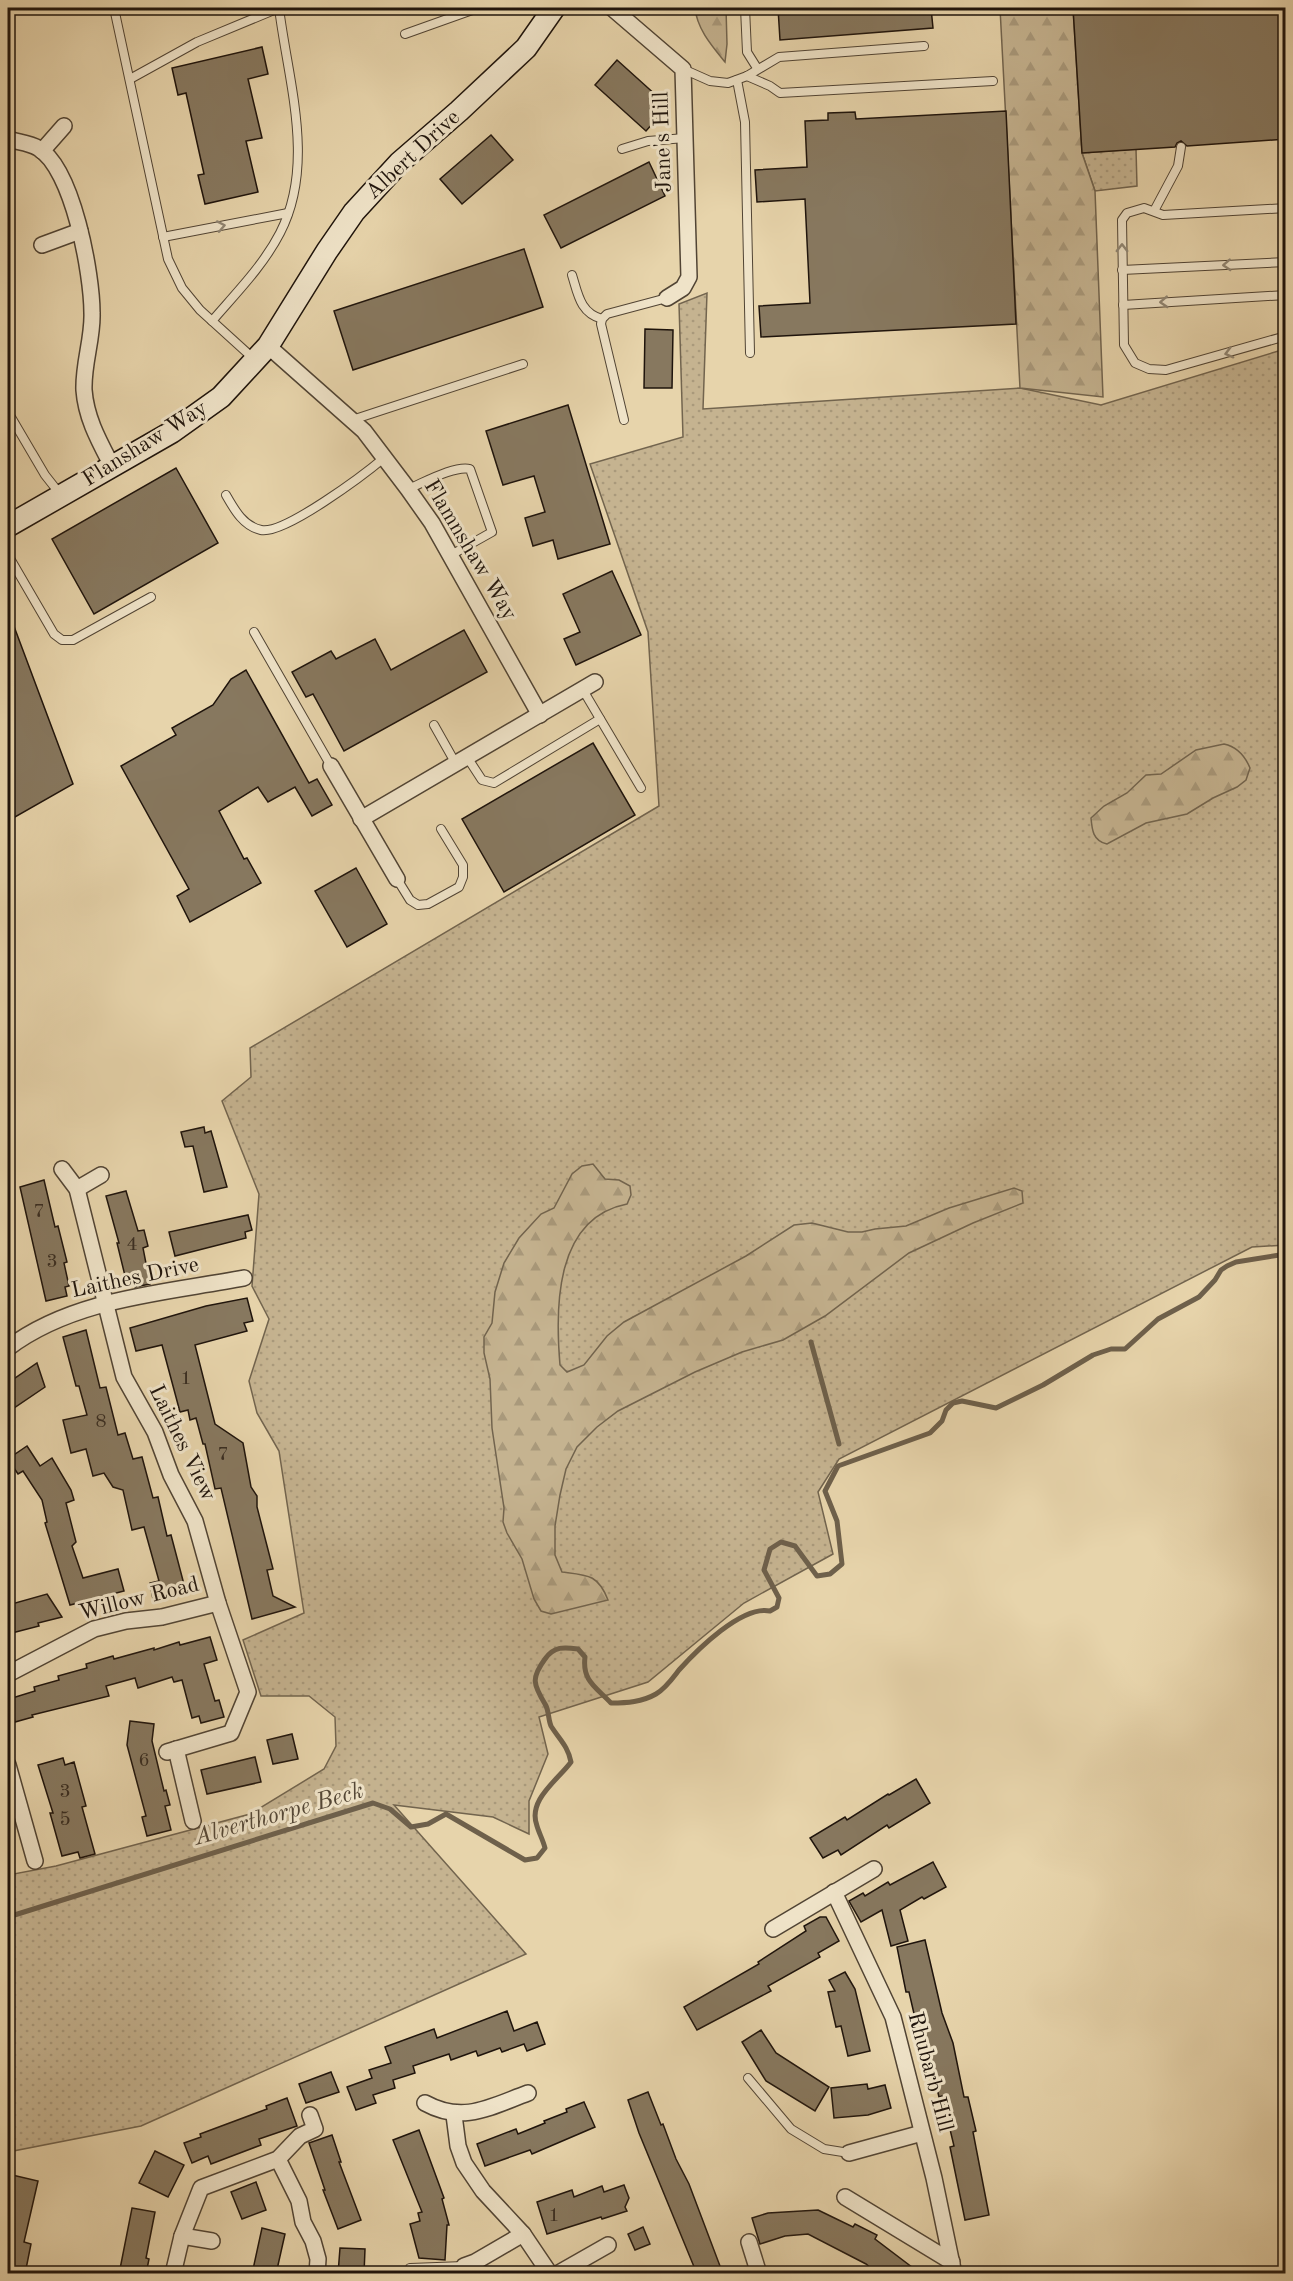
<svg xmlns="http://www.w3.org/2000/svg" width="1293" height="2281" font-family="'Old Standard TT',serif">
	<defs>
		<pattern id="grass-dots" width="8" height="8" patternUnits="userSpaceOnUse" patternTransform="scale(1.5)"><rect width="8" height="8" fill="#c5b390"/><path d="M2 2h.1M6 6h.1" fill="none" stroke="#a9997b" stroke-width="1.8" stroke-linecap="round"/></pattern>
		<pattern id="forest-firs" width="22" height="20" patternUnits="userSpaceOnUse" patternTransform="scale(1.5)"><rect width="22" height="20" fill="#c5b390"/><path d="M5 1l3.5 6h-7zM16 11l3.5 6h-7z" fill="#a9997b"/></pattern>
	</defs>
	<rect width="100%" height="100%" fill="#e7d4ab"/>
	<filter id="stains"><feTurbulence type="fractalNoise" baseFrequency=".00333" numOctaves="4"/><feColorMatrix values="0 0 0 0 .2 0 0 0 0 .09 0 0 0 0 .02 0 0 0 .5 -.17"/></filter>
	<radialGradient id="worn" r=".72"><stop offset=".6" stop-color="#630" stop-opacity="0"/><stop offset="1" stop-color="#630" stop-opacity=".3"/></radialGradient>
	<g fill="url(#grass-dots)" stroke="#72644e" stroke-width="1.5">
		<path d="M 1136,149 L 1137,186 L 1095,191 L 1082,153 Z"/>
		<path d="M 707,293 L 703,409 L 1020,388 L 1101,405 L 1285,349 L 1285,1245 L 1252,1247 L 839,1459 L 818,1492 L 833,1554 L 744,1603 L 648,1682 L 539,1717 L 548,1754 L 529,1801 L 529,1834 L 493,1817 L 394,1805 L 526,1954 L 141,2126 L 8,2152 L 8,1875 L 56,1866 L 250,1814 L 324,1769 L 336,1746 L 335,1717 L 309,1696 L 261,1696 L 243,1640 L 304,1613 L 279,1451 L 257,1413 L 249,1381 L 269,1319 L 252,1286 L 259,1194 L 222,1101 L 251,1077 L 250,1048 L 659,806 L 648,632 L 590,464 L 683,437 L 679,304 Z"/>
	</g>
	<g fill="url(#forest-firs)" stroke="#72644e" stroke-width="1.5">
		<path d="M 695,8 L 726,8 L 727,44 L 725,62 C 712,46 697,29 695,8 Z"/>
		<path d="M 1000,8 L 1073,8 L 1082,153 L 1095,191 L 1103,397 L 1020,388 Z"/>
		<path d="M 1224,744 C 1238,747 1245,756 1250,768 L 1246,780 L 1237,787 L 1213,798 L 1187,814 L 1146,823 L 1107,844 C 1093,841 1092,830 1091,818 L 1104,806 L 1127,793 L 1146,775 L 1161,774 L 1196,750 Z"/>
		<path d="M 593,1164 L 605,1179 L 619,1180 L 630,1186 L 631,1195 L 627,1204 C 555,1218 555,1307 560,1365 L 567,1372 L 584,1365 L 607,1336 L 624,1322 L 746,1256 L 794,1225 L 812,1223 L 848,1232 L 862,1232 L 875,1229 L 906,1226 L 949,1208 L 1014,1188 L 1022,1191 L 1023,1203 L 973,1223 L 909,1253 L 825,1316 L 783,1340 L 742,1352 L 695,1372 L 618,1411 L 597,1427 L 577,1447 L 566,1469 L 560,1495 L 555,1526 L 555,1555 L 562,1572 C 587,1575 598,1574 608,1600 L 551,1614 L 541,1611 L 534,1599 L 522,1559 L 507,1533 L 503,1522 L 504,1508 L 492,1428 L 490,1379 L 484,1353 L 484,1337 L 492,1323 L 495,1292 L 504,1263 L 519,1238 L 541,1214 L 554,1208 L 572,1174 L 582,1166 Z"/>
	</g>
	<g fill="none" stroke-linecap="round" stroke-linejoin="round">
		<g stroke="#6e604b" stroke-width="5">
			<path d="M 811,1342 L 839,1444"/>
			<path d="M 8,1917 L 373,1803 L 390,1809 L 411,1827 L 428,1824 L 446,1814 L 525,1860 L 537,1858 L 545,1848 C 543,1840 539,1833 537,1826 C 527,1800 558,1780 571,1762 C 568,1746 559,1739 551,1726 C 548,1719 549,1710 545,1704 C 533,1684 531,1678 545,1659 C 554,1646 564,1647 578,1649 L 585,1657 C 582,1681 596,1687 611,1703 C 627,1703 642,1702 656,1694 C 666,1688 672,1679 679,1670 C 697,1650 742,1605 770,1611 L 777,1607 L 779,1598 L 764,1570 L 770,1549 L 781,1542 L 795,1546 L 817,1576 L 830,1574 L 842,1564 L 837,1521 L 825,1491 L 838,1466 L 930,1433 L 942,1421 L 946,1410 L 953,1403 L 962,1401 L 996,1408 L 1043,1385 L 1093,1355 L 1111,1349 L 1125,1349 L 1158,1319 L 1199,1297 L 1215,1280 L 1221,1270 L 1227,1266 L 1236,1262 L 1286,1254"/>
		</g>
	</g>
	<g fill="#87785f" stroke="#1f140c" stroke-width="1.5">
		<path d="M 778,8 L 931,8 L 933,28 L 780,40 Z"/>
		<path d="M 1073,8 L 1286,8 L 1286,139 L 1187,146 L 1181,141 L 1177,143 L 1175,147 L 1082,153 Z"/>
		<path d="M 262,47 L 268,74 L 248,79 L 262,138 L 246,141 L 258,192 L 205,204 L 198,175 L 204,174 L 186,93 L 178,95 L 172,68 Z"/>
		<path d="M 617,60 L 668,106 L 646,131 L 595,85 Z"/>
		<path d="M 1006,111 L 1016,324 L 761,337 L 759,306 L 810,303 L 805,199 L 757,202 L 755,170 L 807,167 L 805,121 L 828,120 L 828,113 L 855,112 L 856,119 Z"/>
		<path d="M 491,135 L 513,160 L 462,204 L 440,179 Z"/>
		<path d="M 649,162 L 665,196 L 561,248 L 544,215 Z"/>
		<path d="M 524,249 L 543,307 L 353,370 L 334,311 Z"/>
		<path d="M 645,329 L 673,330 L 672,388 L 644,388 Z"/>
		<path d="M 568,405 L 610,544 L 558,559 L 553,540 L 533,546 L 525,518 L 545,512 L 534,476 L 503,485 L 486,431 Z"/>
		<path d="M 176,468 L 218,543 L 94,614 L 52,539 Z"/>
		<path d="M 612,571 L 641,635 L 576,665 L 564,639 L 580,632 L 563,594 Z"/>
		<path d="M 8,613 L 9,613 L 73,784 L 8,821 Z"/>
		<path d="M 464,630 L 487,672 L 344,751 L 313,694 L 306,697 L 292,672 L 331,651 L 336,659 L 375,639 L 391,670 Z"/>
		<path d="M 246,670 L 309,783 L 317,779 L 332,805 L 312,816 L 295,787 L 268,802 L 258,787 L 219,811 L 244,859 L 247,858 L 261,883 L 190,922 L 177,896 L 189,889 L 121,766 L 176,735 L 172,728 L 213,705 L 231,679 Z"/>
		<path d="M 593,743 L 635,815 L 504,892 L 462,819 Z"/>
		<path d="M 356,868 L 387,924 L 347,947 L 315,891 Z"/>
		<path d="M 204,1127 L 205,1133 L 211,1131 L 227,1187 L 204,1192 L 193,1146 L 185,1147 L 181,1132 Z"/>
		<path d="M 44,1180 L 55,1227 L 58,1226 L 67,1262 L 64,1263 L 69,1286 L 65,1287 L 67,1296 L 46,1301 L 20,1187 Z"/>
		<path d="M 126,1191 L 138,1231 L 144,1230 L 148,1246 L 143,1248 L 150,1284 L 135,1287 L 134,1282 L 127,1284 L 117,1243 L 119,1243 L 106,1196 Z"/>
		<path d="M 248,1215 L 252,1230 L 245,1232 L 246,1238 L 175,1256 L 169,1232 Z"/>
		<path d="M 247,1298 L 253,1321 L 244,1323 L 247,1331 L 195,1345 L 215,1424 L 243,1443 L 251,1487 L 257,1496 L 257,1507 L 273,1569 L 267,1570 L 273,1596 L 295,1607 L 252,1619 L 221,1488 L 215,1489 L 205,1444 L 203,1444 L 196,1418 L 190,1420 L 188,1410 L 180,1412 L 162,1345 L 136,1351 L 130,1328 L 206,1306 Z"/>
		<path d="M 86,1330 L 100,1388 L 106,1387 L 118,1435 L 125,1433 L 133,1459 L 142,1457 L 153,1498 L 158,1497 L 167,1536 L 171,1535 L 186,1592 L 153,1599 L 150,1583 L 159,1581 L 144,1527 L 132,1530 L 123,1490 L 113,1487 L 104,1473 L 93,1476 L 86,1449 L 71,1453 L 63,1420 L 87,1415 L 79,1386 L 76,1386 L 63,1337 Z"/>
		<path d="M 37,1363 L 45,1387 L 8,1412 L 8,1383 Z"/>
		<path d="M 27,1446 L 40,1466 L 52,1458 L 71,1490 L 74,1500 L 66,1503 L 76,1542 L 72,1546 L 83,1578 L 118,1569 L 124,1591 L 70,1605 L 45,1523 L 47,1522 L 42,1500 L 23,1471 L 18,1474 L 8,1459 Z"/>
		<path d="M 47,1594 L 62,1617 L 38,1623 L 39,1626 L 8,1634 L 8,1605 Z"/>
		<path d="M 210,1637 L 217,1660 L 204,1664 L 215,1701 L 219,1700 L 224,1717 L 201,1723 L 199,1716 L 192,1718 L 182,1680 L 174,1682 L 172,1677 L 138,1688 L 135,1678 L 106,1686 L 109,1696 L 32,1715 L 33,1717 L 15,1722 L 9,1699 L 35,1691 L 34,1687 L 59,1680 L 58,1676 L 87,1668 L 86,1664 L 113,1656 L 114,1659 L 154,1648 L 154,1650 L 179,1642 L 180,1645 Z"/>
		<path d="M 130,1721 L 154,1724 L 152,1741 L 164,1791 L 166,1790 L 170,1805 L 165,1806 L 171,1830 L 147,1836 L 142,1817 L 146,1816 L 127,1745 Z"/>
		<path d="M 292,1734 L 298,1759 L 273,1764 L 267,1740 Z"/>
		<path d="M 255,1757 L 261,1782 L 207,1794 L 201,1770 Z"/>
		<path d="M 63,1758 L 65,1765 L 74,1762 L 86,1806 L 82,1807 L 95,1854 L 80,1858 L 78,1852 L 62,1856 L 50,1813 L 53,1813 L 38,1765 Z"/>
		<path d="M 916,1779 L 930,1803 L 889,1828 L 887,1825 L 841,1855 L 838,1850 L 823,1858 L 810,1838 L 845,1817 L 847,1820 L 888,1794 L 889,1795 Z"/>
		<path d="M 933,1862 L 946,1887 L 924,1899 L 922,1897 L 900,1910 L 908,1941 L 891,1946 L 882,1910 L 861,1922 L 849,1901 L 863,1893 L 865,1896 L 888,1882 L 890,1885 Z"/>
		<path d="M 820,1917 L 826,1917 L 839,1941 L 818,1953 L 820,1957 L 768,1986 L 771,1991 L 697,2030 L 684,2007 L 759,1964 L 758,1962 L 806,1931 L 804,1926 Z"/>
		<path d="M 925,1940 L 942,2013 L 953,2043 L 964,2097 L 968,2097 L 976,2131 L 973,2132 L 989,2215 L 965,2220 L 950,2147 L 954,2146 L 942,2096 L 939,2097 L 932,2067 L 929,2068 L 925,2050 L 927,2049 L 918,2017 L 915,2018 L 909,1992 L 906,1992 L 897,1947 Z"/>
		<path d="M 845,1972 L 855,1989 L 870,2051 L 848,2056 L 841,2026 L 836,2027 L 828,1992 L 835,1991 L 829,1980 Z"/>
		<path d="M 507,2011 L 514,2031 L 537,2022 L 545,2044 L 527,2051 L 524,2044 L 502,2052 L 500,2048 L 478,2056 L 476,2051 L 451,2060 L 449,2054 L 413,2066 L 415,2073 L 393,2080 L 395,2088 L 373,2095 L 376,2103 L 356,2110 L 347,2087 L 372,2078 L 369,2070 L 391,2063 L 385,2047 L 434,2029 L 437,2038 Z"/>
		<path d="M 761,2030 L 776,2053 L 829,2087 L 815,2111 L 766,2081 L 742,2042 Z"/>
		<path d="M 331,2072 L 339,2092 L 306,2103 L 299,2084 Z"/>
		<path d="M 867,2084 L 868,2089 L 885,2085 L 891,2108 L 868,2115 L 834,2118 L 831,2088 Z"/>
		<path d="M 648,2092 L 661,2125 L 663,2124 L 676,2159 L 689,2184 L 723,2274 L 697,2274 L 639,2133 L 628,2100 Z"/>
		<path d="M 287,2098 L 297,2126 L 259,2139 L 261,2145 L 211,2164 L 208,2156 L 192,2163 L 184,2143 L 201,2137 L 200,2134 L 267,2109 L 266,2106 Z"/>
		<path d="M 584,2102 L 595,2127 L 532,2154 L 530,2150 L 485,2166 L 477,2144 L 516,2129 L 518,2134 L 545,2123 L 544,2121 L 567,2112 L 566,2109 Z"/>
		<path d="M 419,2130 L 444,2198 L 442,2199 L 449,2225 L 447,2225 L 445,2260 L 419,2258 L 410,2224 L 420,2221 L 418,2213 L 422,2212 L 393,2140 Z"/>
		<path d="M 332,2135 L 341,2162 L 339,2162 L 361,2220 L 338,2229 L 323,2190 L 325,2190 L 309,2143 Z"/>
		<path d="M 155,2151 L 184,2165 L 168,2197 L 139,2183 Z"/>
		<path d="M 8,2174 L 38,2181 L 24,2242 L 31,2244 L 25,2274 L 8,2274 Z"/>
		<path d="M 256,2182 L 266,2210 L 242,2219 L 231,2192 Z"/>
		<path d="M 624,2185 L 629,2198 L 625,2207 L 627,2211 L 602,2219 L 601,2217 L 547,2234 L 537,2202 L 572,2190 L 574,2197 L 602,2186 L 604,2192 Z"/>
		<path d="M 132,2208 L 155,2212 L 146,2258 L 149,2259 L 146,2274 L 119,2274 Z"/>
		<path d="M 818,2210 L 853,2227 L 855,2224 L 877,2235 L 875,2239 L 921,2274 L 878,2274 L 866,2264 L 808,2234 L 785,2236 L 760,2244 L 752,2218 L 768,2213 Z"/>
		<path d="M 643,2227 L 650,2244 L 635,2250 L 628,2234 Z"/>
		<path d="M 262,2228 L 285,2234 L 276,2274 L 252,2274 Z"/>
		<path d="M 340,2248 L 365,2249 L 364,2274 L 338,2274 Z"/>
	</g>
	<g fill="none" stroke-linecap="round" stroke-linejoin="round">
		<g stroke="#514434" stroke-width="10">
			<g id="lane">
				<path d="M 114,8 L 168,259 L 182,288 L 200,310 L 254,359"/>
				<path d="M 745,8 L 747,52 L 757,68"/>
				<path d="M 405,34 L 478,8"/>
				<path d="M 683,69 L 710,81 L 728,83 L 747,76 L 779,57 L 924,46"/>
				<path d="M 747,76 L 770,86 L 780,93 L 993,81"/>
				<path d="M 130,79 L 197,42 L 279,8 C 288,81 316,164 280,233 C 263,266 236,293 212,321"/>
				<path d="M 737,80 L 745,122 L 750,353"/>
				<path d="M 622,149 L 648,141 L 685,138"/>
				<path d="M 1286,208 L 1163,215 L 1144,208 L 1127,213 L 1122,220 L 1124,345 L 1135,363 L 1149,369 L 1166,370 L 1286,336"/>
				<path d="M 1154,211 L 1178,166 L 1181,147"/>
				<path d="M 163,237 L 288,213"/>
				<path d="M 1122,270 L 1286,262"/>
				<path d="M 572,275 C 578,294 580,313 602,319"/>
				<path d="M 1123,305 L 1286,295"/>
				<path d="M 8,412 L 45,475 L 60,494"/>
				<path d="M 352,420 L 523,364"/>
				<path d="M 624,420 L 601,324 L 602,319 L 607,314 L 667,298"/>
				<path d="M 408,489 C 423,483 455,465 470,469 L 492,532 L 451,555"/>
				<path d="M 226,495 C 234,509 243,526 261,530 C 284,535 365,474 385,457"/>
				<path d="M 8,555 L 54,634 L 62,640 L 73,640 L 151,597"/>
				<path d="M 254,632 L 331,766"/>
				<path d="M 583,690 L 641,788"/>
				<path d="M 434,725 L 456,764"/>
				<path d="M 467,757 L 482,780 L 494,783 L 600,719"/>
				<path d="M 397,879 L 410,900 L 418,905 L 428,904 L 459,887 L 463,877 L 463,865 L 441,829"/>
				<path d="M 748,2078 L 791,2129 L 824,2149 L 849,2153"/>
				<path d="M 410,2268 L 464,2266"/>
			</g>
		</g>
		<g stroke="#514434" stroke-width="18">
			<g id="street">
				<path d="M 612,8 L 683,69 L 689,277 L 683,288 L 667,298"/>
				<path d="M 8,139 C 17,142 30,143 38,148 C 73,168 92,274 92,313 C 93,338 83,364 84,390 C 86,418 99,441 112,466"/>
				<path d="M 42,151 L 64,126"/>
				<path d="M 42,245 L 80,231"/>
				<path d="M 268,346 L 364,431 L 408,489 L 432,523 L 540,715"/>
				<path d="M 331,766 L 397,879"/>
				<path d="M 361,819 L 595,682"/>
				<path d="M 62,1169 L 77,1189 L 124,1377 L 155,1432 L 171,1475 L 195,1521 L 218,1603 L 248,1692 L 231,1733 L 167,1752"/>
				<path d="M 77,1189 L 101,1175"/>
				<path d="M 8,1348 C 74,1298 165,1293 244,1278"/>
				<path d="M 8,1674 L 94,1629 L 126,1621 L 162,1617 L 218,1603"/>
				<path d="M 176,1749 L 193,1821"/>
				<path d="M 8,1765 L 35,1861"/>
				<path d="M 834,1892 L 893,2017 L 934,2178 L 954,2274"/>
				<path d="M 773,1929 L 874,1869"/>
				<path d="M 425,2103 C 463,2124 490,2107 528,2093"/>
				<path d="M 454,2115 L 458,2146 L 464,2163 L 483,2191 L 523,2234 L 550,2274"/>
				<path d="M 849,2153 L 922,2133"/>
				<path d="M 278,2159 L 299,2201 L 303,2222 L 313,2241 L 318,2259 L 317,2274"/>
				<path d="M 845,2197 L 952,2262"/>
				<path d="M 182,2236 L 212,2241"/>
				<path d="M 749,2242 L 759,2274"/>
				<path d="M 464,2266 L 475,2262 L 523,2234"/>
				<path d="M 173,2274 L 182,2236 L 201,2188 L 278,2159 L 300,2136 L 315,2129 L 310,2115"/>
				<path d="M 557,2274 L 608,2245"/>
			</g>
		</g>
		<g stroke="#1f140c" stroke-width="24">
			<path id="secondary" d="M 8,526 L 172,432 L 221,397 L 268,346 L 327,251 L 354,212 L 399,163 L 459,111 L 526,48 L 554,8"/>
		</g>
		<use href="#lane" stroke="#efe3c8" stroke-width="8"/>
		<use href="#street" stroke="#efe3c8" stroke-width="15"/>
		<use href="#secondary" stroke="#efe3c8" stroke-width="21"/>
	</g>
	<defs><path id="oneway-chevron" d="M-2-3.5L2.5 0L-2 3.5" fill="none" stroke-width="1.6" stroke-linecap="round" stroke-linejoin="round" transform="scale(1.5)"/></defs>
	<g stroke="#918673">
		<use href="#oneway-chevron" transform="translate(221 226) rotate(-11)"/>
		<use href="#oneway-chevron" transform="translate(1122 248) rotate(-90)"/>
		<use href="#oneway-chevron" transform="translate(1227 265) rotate(177)"/>
		<use href="#oneway-chevron" transform="translate(1164 302) rotate(177)"/>
		<use href="#oneway-chevron" transform="translate(1229 353) rotate(165)"/>
	</g>
	<g text-anchor="middle" dominant-baseline="central" stroke-width="6" stroke-linejoin="round" paint-order="stroke">
		<g font-size="20" fill="#392d21">
			<text x="39" y="1212">7</text>
			<text x="132" y="1245">4</text>
			<text x="52" y="1262">3</text>
			<text x="186" y="1379">1</text>
			<text x="101" y="1422">8</text>
			<text x="223" y="1455">7</text>
			<text x="144" y="1761">6</text>
			<text x="65" y="1792">3</text>
			<text x="65" y="1820">5</text>
			<text x="554" y="2216">1</text>
		</g>
		<g font-size="22" fill="#1f140c" stroke="#efe3c8">
			<text transform="translate(663 142) rotate(-92)">Jane's Hill</text>
			<text transform="translate(413 155) rotate(-43)">Albert Drive</text>
			<text transform="translate(145 444) rotate(-32)">Flanshaw Way</text>
			<text transform="translate(470 550) rotate(59)">Flamnshaw Way</text>
			<text transform="translate(135 1278) rotate(-12)">Laithes Drive</text>
			<text transform="translate(182 1443) rotate(64)">Laithes View</text>
			<text transform="translate(139 1599) rotate(-14)">Willow Road</text>
			<text transform="translate(930 2072) rotate(75)">Rhubarb Hill</text>
		</g>
		<g font-size="24" font-style="italic" fill="#544736" stroke="#efe3c8">
			<text transform="translate(279 1815) rotate(-16)">Alverthorpe Beck</text>
		</g>
	</g>
	<rect width="1293" height="2281" fill="none" stroke="#e7d4ab" stroke-width="30"/>
	<rect x="9" y="9" width="1275" height="2263" fill="none" stroke="#1f140c" stroke-width="3"/>
	<rect x="15" y="15" width="1263" height="2251" fill="none" stroke="#1f140c" stroke-width="1.5"/>
	<rect width="100%" height="100%" filter="url(#stains)"/>
	<rect width="100%" height="100%" fill="url(#worn)"/>
</svg>
